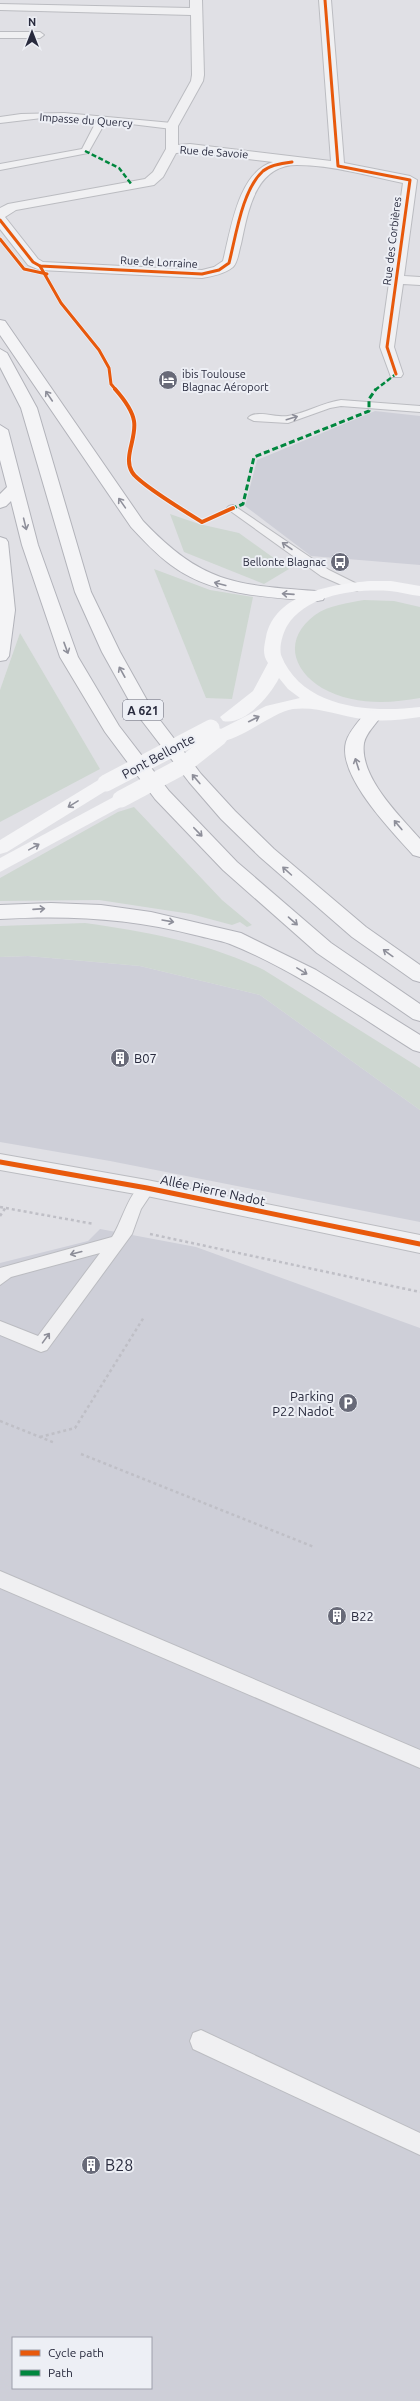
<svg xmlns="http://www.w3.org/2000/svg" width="420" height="2401" font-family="Ubuntu,sans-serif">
	<rect width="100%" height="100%" fill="#e0e0e5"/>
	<g fill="#cecfd8" fill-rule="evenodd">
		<path d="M 375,411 L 420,416 L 420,565 L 311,556 L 245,506 L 257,460 Z"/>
		<path d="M 28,956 L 140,966 L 260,995 L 420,1110 L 420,1222 L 110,1161 L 0,1142 L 0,957 Z"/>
		<path d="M 100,1229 L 196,1247 L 420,1328 L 420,2401 L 0,2401 L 0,1263 L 88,1241 ZM 13,2338 L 151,2338 L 151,2388 L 13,2388 Z"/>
	</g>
	<g fill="#ced7d1">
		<path d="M 170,514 L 199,524 L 239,533 L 289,569 L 264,584 L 184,552 Z"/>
		<path d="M 154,569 L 210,590 L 253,597 L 232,699 L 206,698 Z"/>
		<path d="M 364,600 L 394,601 L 420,607 L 420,698 C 388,704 352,705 322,688 C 291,669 284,638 315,615 C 329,605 348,603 364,600 Z"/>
		<path d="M 20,633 L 100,769 L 0,822 L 0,690 Z"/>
		<path d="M 134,807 L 222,900 L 252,925 L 247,927 L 240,922 L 232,925 L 191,914 L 99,900 L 0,901 L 0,878 L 118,812 Z"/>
		<path d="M 85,923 C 147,932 206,942 264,970 L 420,1068 L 420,1110 L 260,995 L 140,966 L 28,956 L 0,957 L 0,926 Z"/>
	</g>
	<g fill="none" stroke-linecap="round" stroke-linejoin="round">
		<g stroke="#bbbcc1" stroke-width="2">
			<g id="service">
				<path d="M 0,32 L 40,32 L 44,35 L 40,38 L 0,38 Z"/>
				<path d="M 64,113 L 172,123 L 177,126 L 172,129 L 106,121 L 88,153 L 0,170 L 0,164 L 82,149 L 97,120 L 42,118 L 0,123 L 0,117 L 21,114 Z"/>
				<path d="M 341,400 L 420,406 L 420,412 L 341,406 L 330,408 L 288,423 L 254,421 L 248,418 C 255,409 277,418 288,416 C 306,413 322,403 341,400 Z"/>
				<path d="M 233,505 L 329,570 L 363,587 L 357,591 L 353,590 L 321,576 L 229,510 L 227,508 L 229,506 Z"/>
				<path d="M 147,1182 L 153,1184 L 155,1188 L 141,1209 L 132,1234 L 47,1350 L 41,1352 L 0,1335 L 0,1321 L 38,1336 L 100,1253 L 11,1277 L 0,1285 L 0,1268 L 112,1237 C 122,1223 129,1188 147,1182 Z"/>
				<path d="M 0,1571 L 420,1750 L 420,1768 L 0,1588 Z"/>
				<path d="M 201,2030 L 420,2133 L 420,2155 L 193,2049 L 190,2041 L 193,2033 Z"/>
			</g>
		</g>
		<g stroke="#bbbcc1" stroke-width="2">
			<g id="minor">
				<path d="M 190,0 L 202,0 L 204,75 L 203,81 L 178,126 L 178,145 L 190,144 L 331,161 L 319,0 L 331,0 L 344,163 L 410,176 L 417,180 L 404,276 L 420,277 L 420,285 L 403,284 L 394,347 L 403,374 L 401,377 L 391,377 L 380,347 L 403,183 C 369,176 332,165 297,165 C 255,165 248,211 241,244 C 239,250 238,262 233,267 C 224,274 213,276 202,278 L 40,270 L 28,265 L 0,229 L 0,208 L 8,204 L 145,179 L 153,172 L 166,149 L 166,126 L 191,81 L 192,75 L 191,15 L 0,10 L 0,4 L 190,8 ZM 190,152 L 273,162 C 238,172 231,230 223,261 L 214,267 L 202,270 L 43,262 L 38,259 L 5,217 L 16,210 L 154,185 L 163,177 L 176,153 Z"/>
				<path d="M 0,1154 L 147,1180 L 420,1235 L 420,1253 L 147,1196 L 0,1170 Z"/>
			</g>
		</g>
		<g stroke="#b2b3ba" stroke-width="2">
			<g id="motorway">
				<path d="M 0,320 L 5,321 L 143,521 C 202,583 234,585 317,591 L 323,592 L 325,596 L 323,600 L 317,601 C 268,597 212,596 171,565 C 156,554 144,541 131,527 L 0,335 Z"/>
				<path d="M 0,349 L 7,353 L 37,408 L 91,592 L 120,652 L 153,711 L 201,774 L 235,811 L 274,849 L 366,927 L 420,965 L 420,982 L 413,980 L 352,937 L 260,857 L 221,819 L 189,782 L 136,713 L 102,652 L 75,592 L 21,408 L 0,367 Z"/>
				<path d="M 0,425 L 8,430 L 38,545 L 78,657 L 119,726 L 169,791 L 237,862 L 331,943 L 420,1004 L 420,1021 L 413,1019 L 317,953 L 223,870 L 155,799 L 105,732 L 60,657 L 22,545 L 11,501 L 6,506 L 0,508 L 0,494 L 7,487 L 0,460 Z"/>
				<path d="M 0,537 L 6,539 L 8,542 L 15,610 L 9,656 L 6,660 L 0,661 Z"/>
				<path d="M 373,710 L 379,711 L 382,715 C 376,724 366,733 364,743 C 359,777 400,816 420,839 L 420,857 L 413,855 C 392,831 337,776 346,742 C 349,731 360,720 367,711 Z"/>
				<path d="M 51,903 L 101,905 L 151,912 L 241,933 L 316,970 L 420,1035 L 420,1052 L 413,1050 C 354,1013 295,970 230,944 C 219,940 206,938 195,935 C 130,918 66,915 0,919 L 0,905 Z"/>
			</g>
		</g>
		<g stroke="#bfbfc6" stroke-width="2.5" stroke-dasharray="3 3" stroke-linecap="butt">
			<path d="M 0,1207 L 94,1224"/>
			<path d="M 0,1216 L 6,1207"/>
			<path d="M 150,1234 L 420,1292"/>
			<path d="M 0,1421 L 55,1443"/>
			<path d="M 40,1437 L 75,1428 L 144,1317"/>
			<path d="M 81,1454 L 314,1547"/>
		</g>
		<use href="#service" fill="#f0f0f2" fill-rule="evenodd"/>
		<use href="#minor" fill="#f0f0f2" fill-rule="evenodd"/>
		<g fill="#f4f4f6" fill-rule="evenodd">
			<path d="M 370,581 L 391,581 L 420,586 L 420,596 C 410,595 400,592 390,591 C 356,589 307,594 287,626 C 283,633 279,646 281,655 C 302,709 372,713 420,707 L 420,717 C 401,720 381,722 362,719 C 339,716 318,706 293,709 C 269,713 234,747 213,741 L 210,737 L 213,733 L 266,706 L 300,698 L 288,689 L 279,678 C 270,696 244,726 223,721 L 220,717 L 253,691 L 268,663 C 262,654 264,647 266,637 C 275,593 333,584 370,581 Z"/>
			<path d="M 106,777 L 112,779 L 115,783 L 112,787 L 7,852 L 0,854 L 0,840 L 100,779 Z"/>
			<path d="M 121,793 L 128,795 L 130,799 L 128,803 L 0,872 L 0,858 Z"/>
		</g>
		<use href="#motorway" fill="#f4f4f6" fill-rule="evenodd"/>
		<g stroke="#f4f4f6" stroke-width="17">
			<path d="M 106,783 L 211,728"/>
			<path d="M 121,799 L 181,767 L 219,737"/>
		</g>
		<g stroke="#00873e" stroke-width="2.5" stroke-dasharray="5 2.5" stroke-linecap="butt">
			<path d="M 85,151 L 119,168 L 132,185"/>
			<path d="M 375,390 L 396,374"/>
		</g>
		<path stroke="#00873e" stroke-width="3" stroke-dasharray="6 3" stroke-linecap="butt" d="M 231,509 L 243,504 L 254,457 L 369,411 L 369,399 L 376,389"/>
		<g stroke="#edeff5" stroke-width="4.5">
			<g id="cycleway-far2">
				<path d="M 325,0 L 338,166 L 410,180 L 387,347 L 396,374"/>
				<path d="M 0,220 L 33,262 L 40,266 L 202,274 L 219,270 L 229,263 C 236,236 242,190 263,171 C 270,165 283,163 292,162"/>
				<path d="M 0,239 L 24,269 L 47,274"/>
				<path d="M 40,266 L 61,303 L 99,350 L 109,368 L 111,384 L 116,390"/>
			</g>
		</g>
		<g stroke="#edeff5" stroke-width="6">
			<path id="cycleway-far1" d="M 115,389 C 123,398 132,409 134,421 C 137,438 123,457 132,472 C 138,483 189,514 202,522 L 233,508"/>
		</g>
		<g stroke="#edeff5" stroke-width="8">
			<path id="cycleway" d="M 0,1162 L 147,1188 L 420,1244"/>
		</g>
		<use href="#cycleway-far2" stroke="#e8590c" stroke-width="3"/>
		<use href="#cycleway-far1" stroke="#e8590c" stroke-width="4"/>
		<use href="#cycleway" stroke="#e8590c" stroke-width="5"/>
	</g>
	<defs><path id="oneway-shaft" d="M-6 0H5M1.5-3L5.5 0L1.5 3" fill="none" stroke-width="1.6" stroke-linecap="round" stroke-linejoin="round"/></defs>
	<g stroke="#8e8f9a">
		<use href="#oneway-shaft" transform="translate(49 396) rotate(-124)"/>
		<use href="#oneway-shaft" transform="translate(122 503) rotate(-125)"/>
		<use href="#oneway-shaft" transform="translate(25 524) rotate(76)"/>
		<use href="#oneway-shaft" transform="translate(220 584) rotate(-165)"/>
		<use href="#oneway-shaft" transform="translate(288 594) rotate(-176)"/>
		<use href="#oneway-shaft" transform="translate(66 648) rotate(70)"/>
		<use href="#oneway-shaft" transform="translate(122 672) rotate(-119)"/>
		<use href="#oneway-shaft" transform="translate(254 719) rotate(-27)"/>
		<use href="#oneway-shaft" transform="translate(357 764) rotate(-108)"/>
		<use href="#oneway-shaft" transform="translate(196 779) rotate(-130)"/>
		<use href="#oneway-shaft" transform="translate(73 804) rotate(148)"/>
		<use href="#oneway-shaft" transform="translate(398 825) rotate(-130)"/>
		<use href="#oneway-shaft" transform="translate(198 832) rotate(46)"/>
		<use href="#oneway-shaft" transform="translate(34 847) rotate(-29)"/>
		<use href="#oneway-shaft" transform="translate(287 871) rotate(-138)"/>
		<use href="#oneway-shaft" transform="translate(39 909) rotate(-4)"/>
		<use href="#oneway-shaft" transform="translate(168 921) rotate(10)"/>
		<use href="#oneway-shaft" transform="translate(293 921) rotate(41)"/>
		<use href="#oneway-shaft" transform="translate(388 953) rotate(-144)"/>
		<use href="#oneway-shaft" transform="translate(302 971) rotate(31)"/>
	</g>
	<g stroke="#8c8d98">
		<use href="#oneway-shaft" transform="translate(292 418) rotate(-17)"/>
		<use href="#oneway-shaft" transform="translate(287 546) rotate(-145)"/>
		<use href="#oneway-shaft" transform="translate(76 1253) rotate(165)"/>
		<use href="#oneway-shaft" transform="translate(46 1338) rotate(-54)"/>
	</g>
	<defs>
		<g id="hotel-disc" transform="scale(1)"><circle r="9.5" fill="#686a78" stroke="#edeff5"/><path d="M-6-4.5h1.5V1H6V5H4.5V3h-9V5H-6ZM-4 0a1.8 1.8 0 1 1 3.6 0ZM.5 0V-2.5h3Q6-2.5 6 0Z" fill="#fff"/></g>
		<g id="bus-disc" transform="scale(1)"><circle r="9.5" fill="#686a78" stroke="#edeff5"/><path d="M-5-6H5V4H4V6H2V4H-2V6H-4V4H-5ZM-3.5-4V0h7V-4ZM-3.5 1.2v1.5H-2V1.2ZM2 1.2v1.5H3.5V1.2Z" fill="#fff"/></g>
		<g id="building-disc" transform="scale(1)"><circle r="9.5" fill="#686a78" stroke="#edeff5"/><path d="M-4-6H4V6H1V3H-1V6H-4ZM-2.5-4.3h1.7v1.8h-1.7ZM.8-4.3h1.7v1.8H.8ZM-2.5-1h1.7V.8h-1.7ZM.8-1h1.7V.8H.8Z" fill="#fff"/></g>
		<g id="parking-disc" transform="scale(1)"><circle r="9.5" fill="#686a78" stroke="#edeff5"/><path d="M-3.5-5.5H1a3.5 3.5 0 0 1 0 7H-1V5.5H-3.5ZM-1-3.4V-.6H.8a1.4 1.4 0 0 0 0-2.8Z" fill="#fff"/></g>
	</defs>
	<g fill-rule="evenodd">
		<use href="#hotel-disc" x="168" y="380"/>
		<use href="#bus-disc" x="340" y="562"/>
		<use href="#building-disc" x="120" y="1058"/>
		<use href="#parking-disc" x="348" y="1403"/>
		<use href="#building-disc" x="337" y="1616"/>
		<use href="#building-disc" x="91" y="2165"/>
	</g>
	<g text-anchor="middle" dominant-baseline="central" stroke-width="4" stroke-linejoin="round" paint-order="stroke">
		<g font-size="11" fill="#282a3d" stroke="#edeff5">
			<text transform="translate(86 120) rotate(4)">Impasse du Quercy</text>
			<text transform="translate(214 152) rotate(4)">Rue de Savoie</text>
			<text transform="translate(392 241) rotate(-83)">Rue des Corbières</text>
			<text transform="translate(159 262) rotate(3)">Rue de Lorraine</text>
		</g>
		<g font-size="11" fill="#282a3d" stroke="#edeff5" text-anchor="start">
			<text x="182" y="374">ibis Toulouse<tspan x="182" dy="13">Blagnac Aéroport</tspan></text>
			<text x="326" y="562" text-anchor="end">Bellonte Blagnac</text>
		</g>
		<rect fill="#edeff5" stroke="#636574" stroke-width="1" x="123" y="700" width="40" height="20" rx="3"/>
		<g font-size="12" font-weight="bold" fill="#282a3d">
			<text x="143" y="710">A 621</text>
		</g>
		<g font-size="13" fill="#282a3d" stroke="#edeff5">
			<text transform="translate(158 756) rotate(-28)">Pont Bellonte</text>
			<text transform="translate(213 1190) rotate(12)">Allée Pierre Nadot</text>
		</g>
		<g font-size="13" fill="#282a3d" stroke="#edeff5" text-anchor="start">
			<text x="134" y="1058">B07</text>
			<text x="334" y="1396" text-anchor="end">Parking<tspan x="334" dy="15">P22 Nadot</tspan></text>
			<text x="351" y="1616">B22</text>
		</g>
		<g font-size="16" fill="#282a3d" stroke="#edeff5" text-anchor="start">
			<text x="105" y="2165">B28</text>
		</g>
	</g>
	<rect x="12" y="2337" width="140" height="52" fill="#edeff5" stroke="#9ea0ab"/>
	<rect x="20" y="2350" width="20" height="6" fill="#e8590c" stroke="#9ea0ab"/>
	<text x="48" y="2357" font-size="12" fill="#282a3d">Cycle path</text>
	<rect x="20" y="2370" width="20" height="6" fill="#00873e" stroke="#9ea0ab"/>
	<text x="48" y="2377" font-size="12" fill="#282a3d">Path</text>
	<g transform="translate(32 32)" stroke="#edeff5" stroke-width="3" paint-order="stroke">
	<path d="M0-3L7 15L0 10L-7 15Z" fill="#282a3d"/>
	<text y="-6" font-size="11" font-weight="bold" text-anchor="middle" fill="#282a3d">N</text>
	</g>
</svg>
